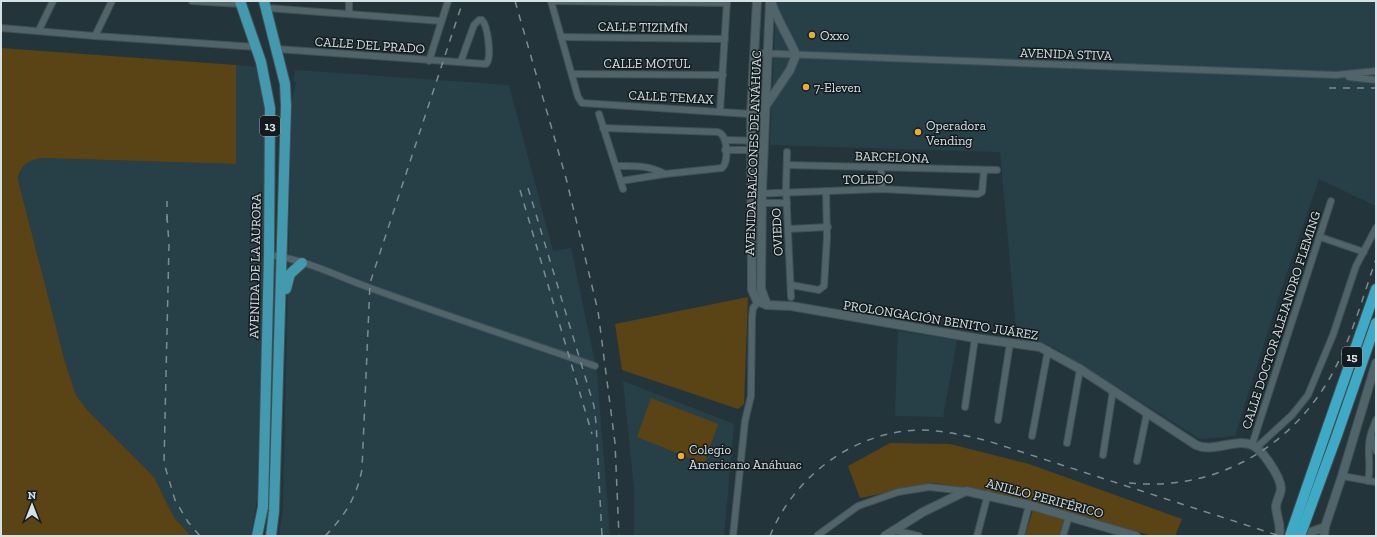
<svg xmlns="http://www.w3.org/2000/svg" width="1377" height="537" font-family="'Zilla Slab',serif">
	<rect width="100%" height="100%" fill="#23353a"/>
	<g fill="#274048">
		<path d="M 776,1 L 1376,1 L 1376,206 L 1319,179 L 1280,293 L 1235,436 L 1200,439 L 1053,347 L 1044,343 L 1017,339 L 1000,152 L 770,145 Z"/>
		<path d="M 236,65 L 256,67 L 267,119 L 257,499 L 251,536 L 191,536 L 176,520 L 169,508 L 154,477 L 87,410 L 76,395 L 65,362 L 18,180 L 22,169 L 26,162 L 31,159 L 43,158 L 236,164 Z"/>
		<path d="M 295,70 L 509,85 L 553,251 L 571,248 L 597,372 L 610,536 L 279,536 L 283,509 L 292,102 L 296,82 L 293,81 Z"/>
		<path d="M 898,331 L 957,340 L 943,417 L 895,416 Z"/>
		<path d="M 623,381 L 734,424 L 724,536 L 634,536 L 634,488 Z"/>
	</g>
	<g fill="#5a4315">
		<path d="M 1,48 L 236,65 L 236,164 L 43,158 C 29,159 20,165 18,180 L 65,362 L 76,395 L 87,410 L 154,477 L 169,508 L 176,520 L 191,536 L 1,536 Z"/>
		<path d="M 748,297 L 744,404 L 738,409 L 622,370 L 615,324 Z"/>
		<path d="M 651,398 L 718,424 L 704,464 L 637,437 Z"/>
		<path d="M 890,443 L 950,444 L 1029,464 L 1182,519 L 1175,536 L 1153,536 L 992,492 L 934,483 L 860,498 L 848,466 Z"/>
		<path d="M 1033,510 L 1064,519 L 1059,536 L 1025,536 Z"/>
	</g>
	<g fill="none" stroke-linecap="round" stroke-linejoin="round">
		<g stroke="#405054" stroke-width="8">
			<g id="minor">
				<path d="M 192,1 L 241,4"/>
				<path d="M 551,1 L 578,97 L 582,103 L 766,115"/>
				<path d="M 551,1 L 727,3"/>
				<path d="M 267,8 L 441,21"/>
				<path d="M 349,14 L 349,1"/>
				<path d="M 1,28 L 95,36 L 256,47"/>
				<path d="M 39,30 L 53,1"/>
				<path d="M 95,36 L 112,1"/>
				<path d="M 561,37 L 725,39"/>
				<path d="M 277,49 L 486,64 C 492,59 488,26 482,20 L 479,20 L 474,25 L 461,61"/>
				<path d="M 754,53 L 1336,75 L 1376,71"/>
				<path d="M 429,61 L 448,1"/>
				<path d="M 572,74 L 723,75"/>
				<path d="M 1349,77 L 1376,80"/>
				<path d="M 720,111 L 727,1"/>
				<path d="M 599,114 L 623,189"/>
				<path d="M 603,128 L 718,132 C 728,135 729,162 722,168 L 665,174 L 621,181"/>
				<path d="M 725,140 L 764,141"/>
				<path d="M 725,150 L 751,150 L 764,153"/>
				<path d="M 787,152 L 786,188 L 791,297"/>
				<path d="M 787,165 L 997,170"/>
				<path d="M 616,166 C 634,166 649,165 665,174"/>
				<path d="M 881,168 L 882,189"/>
				<path d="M 752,194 L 882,189 L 978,194 L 982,192 L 984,170"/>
				<path d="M 752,203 L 787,203"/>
				<path d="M 789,229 L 828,227"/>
				<path d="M 1320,237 L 1364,252"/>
				<path d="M 269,255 C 305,259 339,277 373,289 C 447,316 521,340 595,366"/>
				<path d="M 791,285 L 819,290 L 824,286 L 827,237 L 826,191"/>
				<path d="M 965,407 L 975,338"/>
				<path d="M 998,420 L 1010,343"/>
				<path d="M 1371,435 L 1376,451"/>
				<path d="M 1032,436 L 1048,350"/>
				<path d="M 1067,443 L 1080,369"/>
				<path d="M 1252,445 L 1331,201"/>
				<path d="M 1256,448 L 1292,415 L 1308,395 L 1333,335 L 1356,266 L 1376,228"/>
				<path d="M 1103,455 L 1113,390"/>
				<path d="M 1137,461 L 1147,413"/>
				<path d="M 1342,476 L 1376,482"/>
				<path d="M 1368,481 C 1371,468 1368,458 1369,445 C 1369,436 1373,428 1376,420"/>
				<path d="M 893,530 L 919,536"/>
				<path d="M 818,535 L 858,506 L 898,492 L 929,487 L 966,491"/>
				<path d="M 733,536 L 745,421 L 751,396 L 752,317 L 753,308 L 760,300"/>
				<path d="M 977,536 L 988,494"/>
				<path d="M 1021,536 L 1029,505"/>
				<path d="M 1063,536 L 1069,516"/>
			</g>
		</g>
		<g stroke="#405054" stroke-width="10">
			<g id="tertiary">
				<path d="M 757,1 L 751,113 L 752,290 L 757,301 L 767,305 L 791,306 L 975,338 L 1040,347 L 1080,369 L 1196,445 C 1214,453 1234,438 1252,445 C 1262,449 1280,476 1281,488 C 1281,494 1277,499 1276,506 C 1276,517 1282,525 1279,536"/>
				<path d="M 767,104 L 790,70 L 796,55 C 789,37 778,22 772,4"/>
				<path d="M 767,305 L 761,289 L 762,190 L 770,1"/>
				<path d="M 1297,531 L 1311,532 L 1325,527"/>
				<path d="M 885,536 L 923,512 L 966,491 L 1029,505 L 1136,536"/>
				<path d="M 1324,536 L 1325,527 L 1342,476 L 1376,363"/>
			</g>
		</g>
		<g stroke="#405054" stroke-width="12">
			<g id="primary">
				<path d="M 240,1 L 261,62 L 270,108 L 269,255 L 263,507 L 257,536"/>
				<path d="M 264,1 L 285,84 L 286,106 L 274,511 L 271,536"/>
				<path d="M 286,289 L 290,274 L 302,263"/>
			</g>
		</g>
		<g stroke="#405054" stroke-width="12">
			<g id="trunk">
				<path d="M 1328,426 L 1376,289"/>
				<path d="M 1337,435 L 1376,323"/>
			</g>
		</g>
		<use href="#minor" stroke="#506469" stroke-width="6"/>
		<use href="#tertiary" stroke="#506469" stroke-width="8"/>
		<use href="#primary" stroke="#4399ae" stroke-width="10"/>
		<use href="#trunk" stroke="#3faac5" stroke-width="10"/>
		<g stroke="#7d8c90" stroke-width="1.5" stroke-dasharray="7 7" stroke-linecap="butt">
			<path d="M 515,1 L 566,178 L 598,311 L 615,443 L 619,536"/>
			<path d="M 1329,88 L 1376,88"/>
			<path d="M 528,188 L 594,406 L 596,423 L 602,536"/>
			<path d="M 520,190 L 592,434"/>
			<path d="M 167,216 L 169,244 L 164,463 L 175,500 L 188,522 L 200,536"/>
			<path d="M 167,221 L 167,201"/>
			<path d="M 1129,483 C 1209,491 1282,454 1325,386 C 1348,350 1362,300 1376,259"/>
			<path d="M 325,536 C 344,517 357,497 362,469 L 370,283 L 463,1"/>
			<path d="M 770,536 C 794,476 854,432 918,430 C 942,430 964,435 988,441 L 1280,536"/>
		</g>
		<g stroke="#405054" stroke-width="12" stroke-linecap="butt">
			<g id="trunk-bridge">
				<path d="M 1290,536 L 1328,426"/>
				<path d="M 1300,536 L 1337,435"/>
			</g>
		</g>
		<use href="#trunk-bridge" stroke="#3faac5" stroke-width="10"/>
	</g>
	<g fill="#e6ad36" stroke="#131b1e" stroke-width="1.5">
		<circle cx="812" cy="35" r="4"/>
		<circle cx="806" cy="87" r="4"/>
		<circle cx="918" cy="132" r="4"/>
		<circle cx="681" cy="456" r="4"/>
	</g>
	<g text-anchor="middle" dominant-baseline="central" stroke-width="3" stroke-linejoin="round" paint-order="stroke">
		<g fill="#131b1e" stroke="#9ca6a9" stroke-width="1">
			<rect x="260" y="116" width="20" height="20" rx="3"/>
			<rect x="1342" y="347" width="20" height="20" rx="3"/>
		</g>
		<g font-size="12" font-weight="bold" fill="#d6e1e4">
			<text x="270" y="126">13</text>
			<text x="1352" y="357">15</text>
		</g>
		<g font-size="13" fill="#d6e1e4" stroke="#131b1e">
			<text transform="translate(643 27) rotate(1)">CALLE TIZIMÍN</text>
			<text transform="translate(370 45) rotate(4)">CALLE DEL PRADO</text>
			<text transform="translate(1066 54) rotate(2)">AVENIDA STIVA</text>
			<text x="647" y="63">CALLE MOTUL</text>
			<text transform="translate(671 97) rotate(3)">CALLE TEMAX</text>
			<text transform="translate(753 153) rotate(-88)">AVENIDA BALCONES DE ANÁHUAC</text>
			<text transform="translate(892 157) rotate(2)">BARCELONA</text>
			<text transform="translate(868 179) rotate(-1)">TOLEDO</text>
			<text transform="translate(777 232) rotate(-93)">OVIEDO</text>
			<text transform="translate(255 266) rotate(-89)">AVENIDA DE LA AURORA</text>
			<text transform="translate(941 320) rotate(9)">PROLONGACIÓN BENITO JUÁREZ</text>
			<text transform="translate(1281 320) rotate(-72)">CALLE DOCTOR ALEJANDRO FLEMING</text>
			<text transform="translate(1045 498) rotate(15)">ANILLO PERIFÉRICO</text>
		</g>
		<g font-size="13" fill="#d6e1e4" stroke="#131b1e" text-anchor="start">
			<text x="820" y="35">Oxxo</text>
			<text x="814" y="87">7-Eleven</text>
			<text x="926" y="125">Operadora<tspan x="926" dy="15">Vending</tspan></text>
			<text x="689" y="449">Colegio<tspan x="689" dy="15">Americano Anáhuac</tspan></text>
		</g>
	</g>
	<rect width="1377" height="537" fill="none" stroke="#d6e1e4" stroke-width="4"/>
	<g transform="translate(32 505)" stroke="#131b1e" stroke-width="3" paint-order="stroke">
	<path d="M0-3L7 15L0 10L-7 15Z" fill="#d6e1e4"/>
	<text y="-6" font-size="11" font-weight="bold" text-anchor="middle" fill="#d6e1e4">N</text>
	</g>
</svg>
